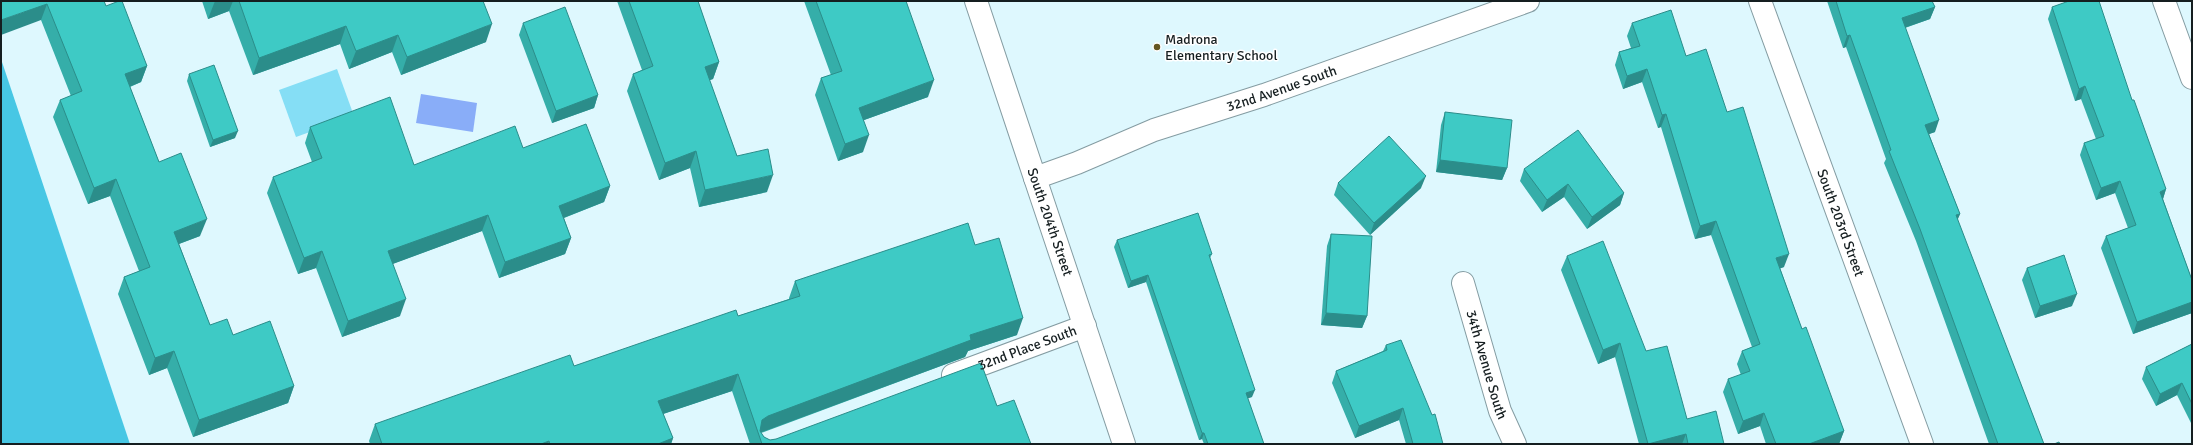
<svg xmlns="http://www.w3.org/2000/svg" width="2193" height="445" font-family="Signika,sans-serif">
	<rect width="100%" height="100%" fill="#def8fe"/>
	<path fill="#85def5" d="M 337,69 L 354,116 L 296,137 L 279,90 Z"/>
	<path fill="#47c7e4" d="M 1,59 L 130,444 L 1,444 Z"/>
	<path fill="#89adf8" d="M 421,94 L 477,103 L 473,132 L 416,123 Z"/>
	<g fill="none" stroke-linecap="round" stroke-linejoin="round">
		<g stroke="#849ca2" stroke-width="24">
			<g id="minor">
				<path id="s1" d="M 1760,1 L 1922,444"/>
				<path d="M 2164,1 L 2192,78"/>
				<path d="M 1035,178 L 1124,444"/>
				<path id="s2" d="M 1463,283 L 1500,411 L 1515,444"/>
				<path id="s3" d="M 953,375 L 1085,326"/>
			</g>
		</g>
		<g stroke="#849ca2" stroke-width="24">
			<g id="tertiary">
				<path id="s4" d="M 976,1 L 1035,178 L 1077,163 L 1154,130 L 1264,95 L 1528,1"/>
			</g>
		</g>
		<use href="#minor" stroke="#fff" stroke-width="22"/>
		<use href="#tertiary" stroke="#fff" stroke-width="22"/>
	</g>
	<g fill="#35aea9">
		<path d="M 1,1 L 106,6 L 147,66 L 141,82 L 130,87 L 159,162 L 200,236 L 179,244 L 210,325 L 233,335 L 294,386 L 288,403 L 193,437 L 167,368 L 149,375 L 118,294 L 124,277 L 139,271 L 110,196 L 88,204 L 53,117 L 60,100 L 71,96 L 41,20 Z"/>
		<path d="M 202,1 L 483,1 L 486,42 L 401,75 L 392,52 L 349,69 L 340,44 L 253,75 L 229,11 L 208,19 Z"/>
		<path d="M 617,1 L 700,1 L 698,2 L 719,62 L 713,79 L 709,80 L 737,156 L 767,192 L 699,207 L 690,168 L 659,180 L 627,91 L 633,74 L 642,70 Z"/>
		<path d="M 804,1 L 906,1 L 928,97 L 864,120 L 863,152 L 838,161 L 815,95 L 821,78 L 831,75 Z"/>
		<path d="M 1827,1 L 1932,1 L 1935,7 L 1930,19 L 1905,28 L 1935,132 L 1929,134 L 1960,214 L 1957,220 L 2044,444 L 1989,444 L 1916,241 L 1884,163 L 1886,159 L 1846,47 L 1843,48 Z"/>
		<path d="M 2052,7 L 2132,100 L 2166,189 L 2163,199 L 2192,280 L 2192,313 L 2133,334 L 2101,248 L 2106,236 L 2128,228 L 2115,193 L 2096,200 L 2080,155 L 2084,143 L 2096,139 L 2081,99 L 2075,101 L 2048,19 Z"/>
		<path d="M 523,23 L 598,95 L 594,108 L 552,123 L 519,35 Z"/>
		<path d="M 1632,23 L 1686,56 L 1727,112 L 1784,267 L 1780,268 L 1802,329 L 1844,431 L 1839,444 L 1766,444 L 1760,426 L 1738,434 L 1723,392 L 1728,379 L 1741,375 L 1737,364 L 1742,351 L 1752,347 L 1711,235 L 1695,239 L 1661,127 L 1658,128 L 1642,82 L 1623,89 L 1615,65 L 1619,52 L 1631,48 L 1627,36 Z"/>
		<path d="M 189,74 L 235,138 L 210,147 L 187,81 Z"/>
		<path d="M 1445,112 L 1507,168 L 1502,180 L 1436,172 L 1441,125 Z"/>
		<path d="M 310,127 L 414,165 L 523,148 L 610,186 L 604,202 L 564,218 L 571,238 L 565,254 L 499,278 L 482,231 L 392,264 L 400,316 L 342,337 L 316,268 L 298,274 L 267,193 L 273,177 L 312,162 L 305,143 Z"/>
		<path d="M 1524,169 L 1624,193 L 1620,205 L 1587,229 L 1564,197 L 1542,212 L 1520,181 Z"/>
		<path d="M 1338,183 L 1421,188 L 1370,235 L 1334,195 Z"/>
		<path d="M 1331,234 L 1367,316 L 1362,328 L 1321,325 L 1327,246 Z"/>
		<path d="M 1117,240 L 1212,254 L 1210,258 L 1252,397 L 1247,398 L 1264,444 L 1204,444 L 1202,439 L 1199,440 L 1146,282 L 1128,288 L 1114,247 Z"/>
		<path d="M 975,245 L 1017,335 L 968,351 L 965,357 L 761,433 L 764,437 L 770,440 L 997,406 L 1031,444 L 750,444 L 732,391 L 663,414 L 673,438 L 671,444 L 370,444 L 369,441 L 375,424 L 574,366 L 738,316 L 789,299 L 789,298 L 795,281 Z"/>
		<path d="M 1567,256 L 1646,351 L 1687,419 L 1724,444 L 1639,444 L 1615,357 L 1598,364 L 1561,270 Z"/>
		<path d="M 2027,268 L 2072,306 L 2035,318 L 2022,280 Z"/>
		<path d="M 2192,344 L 2192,425 L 2177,395 L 2156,406 L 2142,379 L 2146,367 Z"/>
		<path d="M 1386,345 L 1443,444 L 1406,444 L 1399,420 L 1355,438 L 1332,383 L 1336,371 L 1383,351 Z"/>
	</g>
	<g fill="#2b8d8a">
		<path d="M 215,1 L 233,1 L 229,11 L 208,19 Z"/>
		<path d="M 47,4 L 41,20 L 1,35 L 1,20 Z"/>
		<path d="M 1935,7 L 1930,19 L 1898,30 L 1902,18 Z"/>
		<path d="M 492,24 L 486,42 L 401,75 L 407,57 Z"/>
		<path d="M 346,26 L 340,44 L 253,75 L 259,58 Z"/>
		<path d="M 398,35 L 392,52 L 349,69 L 356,51 Z"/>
		<path d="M 1850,35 L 1846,47 L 1843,48 L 1847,36 Z"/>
		<path d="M 719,62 L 713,79 L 699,84 L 705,67 Z"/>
		<path d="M 147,66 L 141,82 L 119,91 L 125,74 Z"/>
		<path d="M 1647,69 L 1642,82 L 1623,89 L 1627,76 Z"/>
		<path d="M 934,80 L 928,97 L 853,124 L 859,108 Z"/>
		<path d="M 2085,86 L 2081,99 L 2075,101 L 2079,89 Z"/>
		<path d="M 598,95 L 594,108 L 552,123 L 556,111 Z"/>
		<path d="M 1666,114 L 1661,127 L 1658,128 L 1662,115 Z"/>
		<path d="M 1939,120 L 1935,132 L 1921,137 L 1925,125 Z"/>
		<path d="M 238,131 L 235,138 L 210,147 L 213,140 Z"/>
		<path d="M 869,135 L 863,152 L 838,161 L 845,144 Z"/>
		<path d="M 696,151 L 690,168 L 659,180 L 665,163 Z"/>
		<path d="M 1440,160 L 1507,168 L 1502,180 L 1436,172 Z"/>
		<path d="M 773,175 L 767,192 L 699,207 L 705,190 Z"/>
		<path d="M 1426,176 L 1421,188 L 1370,235 L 1374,223 Z"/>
		<path d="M 116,179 L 110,196 L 88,204 L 94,188 Z"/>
		<path d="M 2120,181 L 2115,193 L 2096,200 L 2101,188 Z"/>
		<path d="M 1568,184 L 1564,197 L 1542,212 L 1547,200 Z"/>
		<path d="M 610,186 L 604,202 L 553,222 L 559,206 Z"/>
		<path d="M 2166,189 L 2162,202 L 2160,192 Z"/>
		<path d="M 1624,193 L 1620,205 L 1587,229 L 1592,217 Z"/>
		<path d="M 1960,214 L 1955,226 L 1956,215 Z"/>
		<path d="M 488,215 L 482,231 L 382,268 L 388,251 Z"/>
		<path d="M 207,219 L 200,236 L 168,248 L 174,232 Z"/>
		<path d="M 1716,221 L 1711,235 L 1695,239 L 1700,226 Z"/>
		<path d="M 571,238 L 565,254 L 499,278 L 505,262 Z"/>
		<path d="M 322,251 L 316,268 L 298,274 L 304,258 Z"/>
		<path d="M 1789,254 L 1784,267 L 1771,272 L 1776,258 Z"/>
		<path d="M 1148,275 L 1146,282 L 1128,288 L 1131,281 Z"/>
		<path d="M 2077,294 L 2072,306 L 2035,318 L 2040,306 Z"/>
		<path d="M 406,299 L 400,316 L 342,337 L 348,321 Z"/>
		<path d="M 2192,302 L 2192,313 L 2133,334 L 2137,322 Z"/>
		<path d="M 1326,313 L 1367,316 L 1362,328 L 1321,325 Z"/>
		<path d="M 1023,318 L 1017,335 L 968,351 L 965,357 L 762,432 L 759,434 L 762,420 L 768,416 L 970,335 Z"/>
		<path d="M 1620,343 L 1615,357 L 1598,364 L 1603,350 Z"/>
		<path d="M 174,351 L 167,368 L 149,375 L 155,358 Z"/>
		<path d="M 738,374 L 732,391 L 651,418 L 658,401 Z"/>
		<path d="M 2182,383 L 2177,395 L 2156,406 L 2160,394 Z"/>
		<path d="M 294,386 L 288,403 L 193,437 L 199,420 Z"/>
		<path d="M 1255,390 L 1252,397 L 1243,400 L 1246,393 Z"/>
		<path d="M 1403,408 L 1399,420 L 1355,438 L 1359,426 Z"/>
		<path d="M 1764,413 L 1760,426 L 1738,434 L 1743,421 Z"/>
		<path d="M 1844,431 L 1839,444 L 1809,444 Z"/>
		<path d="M 1202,433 L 1204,433 L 1202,439 L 1199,440 Z"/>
		<path d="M 1686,434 L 1682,444 L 1648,444 Z"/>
		<path d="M 673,438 L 671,444 L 658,444 Z"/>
		<path d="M 549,441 L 548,444 L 541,444 Z"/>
	</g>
	<g fill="#3ecac5" stroke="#2b8d8a">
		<path d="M 1,1 L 104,1 L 106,6 L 119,1 L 122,1 L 147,66 L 125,74 L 159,162 L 181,153 L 207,219 L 174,232 L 210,325 L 227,319 L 233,335 L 270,321 L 294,386 L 199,420 L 174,351 L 155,358 L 124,277 L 150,267 L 116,179 L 94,188 L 60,100 L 82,91 L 47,4 L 1,20 Z"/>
		<path d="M 239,1 L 483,1 L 492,24 L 407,57 L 398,35 L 356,51 L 346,26 L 259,58 Z"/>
		<path d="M 629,1 L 698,1 L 719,62 L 705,67 L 737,156 L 768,149 L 773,175 L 705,190 L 696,151 L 665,163 L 633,74 L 653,66 Z"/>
		<path d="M 816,1 L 906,1 L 934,80 L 859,108 L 869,135 L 845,144 L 821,78 L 842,71 Z"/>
		<path d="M 1836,1 L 1932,1 L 1935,7 L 1902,18 L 1939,120 L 1925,125 L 1960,214 L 1956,215 L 2044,444 L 1998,444 L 1920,229 L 1889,151 L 1891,150 L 1850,35 L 1847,36 Z"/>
		<path d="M 2069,1 L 2099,1 L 2132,100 L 2134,100 L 2166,189 L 2160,192 L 2192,280 L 2192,302 L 2137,322 L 2106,236 L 2136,225 L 2120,181 L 2101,188 L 2084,143 L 2104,136 L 2085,86 L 2079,89 L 2052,7 Z"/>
		<path d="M 565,7 L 598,95 L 556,111 L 523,23 Z"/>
		<path d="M 1671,10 L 1686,56 L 1706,49 L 1727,112 L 1743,107 L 1789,254 L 1776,258 L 1802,329 L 1806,327 L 1844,431 L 1809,444 L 1776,444 L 1764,413 L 1743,421 L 1728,379 L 1750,371 L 1742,351 L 1760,344 L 1716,221 L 1700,226 L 1666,114 L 1662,115 L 1647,69 L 1627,76 L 1619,52 L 1640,46 L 1632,23 Z"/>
		<path d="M 214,65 L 238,131 L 213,140 L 189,74 Z"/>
		<path d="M 390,97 L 414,165 L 515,126 L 523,148 L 586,124 L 610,186 L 559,206 L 571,238 L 505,262 L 488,215 L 388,251 L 406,299 L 348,321 L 322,251 L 304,258 L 273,177 L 322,158 L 310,127 Z"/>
		<path d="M 1445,112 L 1512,120 L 1507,168 L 1440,160 Z"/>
		<path d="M 1578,130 L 1624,193 L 1592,217 L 1568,184 L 1547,200 L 1524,169 Z"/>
		<path d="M 1389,136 L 1426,176 L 1374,223 L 1338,183 Z"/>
		<path d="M 1198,213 L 1212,254 L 1209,255 L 1255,390 L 1246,393 L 1264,444 L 1208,444 L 1204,433 L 1202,433 L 1148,275 L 1131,281 L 1117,240 Z"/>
		<path d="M 968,223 L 975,245 L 999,238 L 1023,318 L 970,335 L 971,340 L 768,416 L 762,420 L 760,431 L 764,437 L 770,440 L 776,439 L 981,363 L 997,406 L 1014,400 L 1031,444 L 762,444 L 738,374 L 658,401 L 673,438 L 658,444 L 550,444 L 549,441 L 541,444 L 382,444 L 375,424 L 570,355 L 574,366 L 736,310 L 738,316 L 800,296 L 795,281 Z"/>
		<path d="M 1331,234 L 1372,236 L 1367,316 L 1326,313 Z"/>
		<path d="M 1603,241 L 1646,351 L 1667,346 L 1687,419 L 1716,411 L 1724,444 L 1688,444 L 1686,434 L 1648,444 L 1620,343 L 1603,350 L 1567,256 Z"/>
		<path d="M 2064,255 L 2077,294 L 2040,306 L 2027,268 Z"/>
		<path d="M 1401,340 L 1432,415 L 1435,414 L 1443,444 L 1413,444 L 1403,408 L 1359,426 L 1336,371 L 1387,350 L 1386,345 Z"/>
		<path d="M 2192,344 L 2192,404 L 2182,383 L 2160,394 L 2146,367 Z"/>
		<path d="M 2059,442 L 2060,444 L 2054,444 Z"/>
	</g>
	<circle fill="#635622" stroke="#fff" stroke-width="1.5" cx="1157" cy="47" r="4"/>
	<g text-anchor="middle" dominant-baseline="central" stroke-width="3" stroke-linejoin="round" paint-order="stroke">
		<g font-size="14" fill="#151e20" stroke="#fff" text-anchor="start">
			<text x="1165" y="39">Madrona<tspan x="1165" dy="16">Elementary School</tspan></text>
		</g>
		<g font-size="14" fill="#151e20" stroke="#fff">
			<text stroke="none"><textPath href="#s4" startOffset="449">32nd Avenue South</textPath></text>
			<text transform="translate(1050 222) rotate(71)">South 204th Street</text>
			<text stroke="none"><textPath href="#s1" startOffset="236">South 203rd Street</textPath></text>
			<text stroke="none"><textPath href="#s3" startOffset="79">32nd Place South</textPath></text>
			<text stroke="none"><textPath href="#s2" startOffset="85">34th Avenue South</textPath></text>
		</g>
	</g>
	<rect width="2193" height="445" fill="none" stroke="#151e20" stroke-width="4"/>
</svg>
